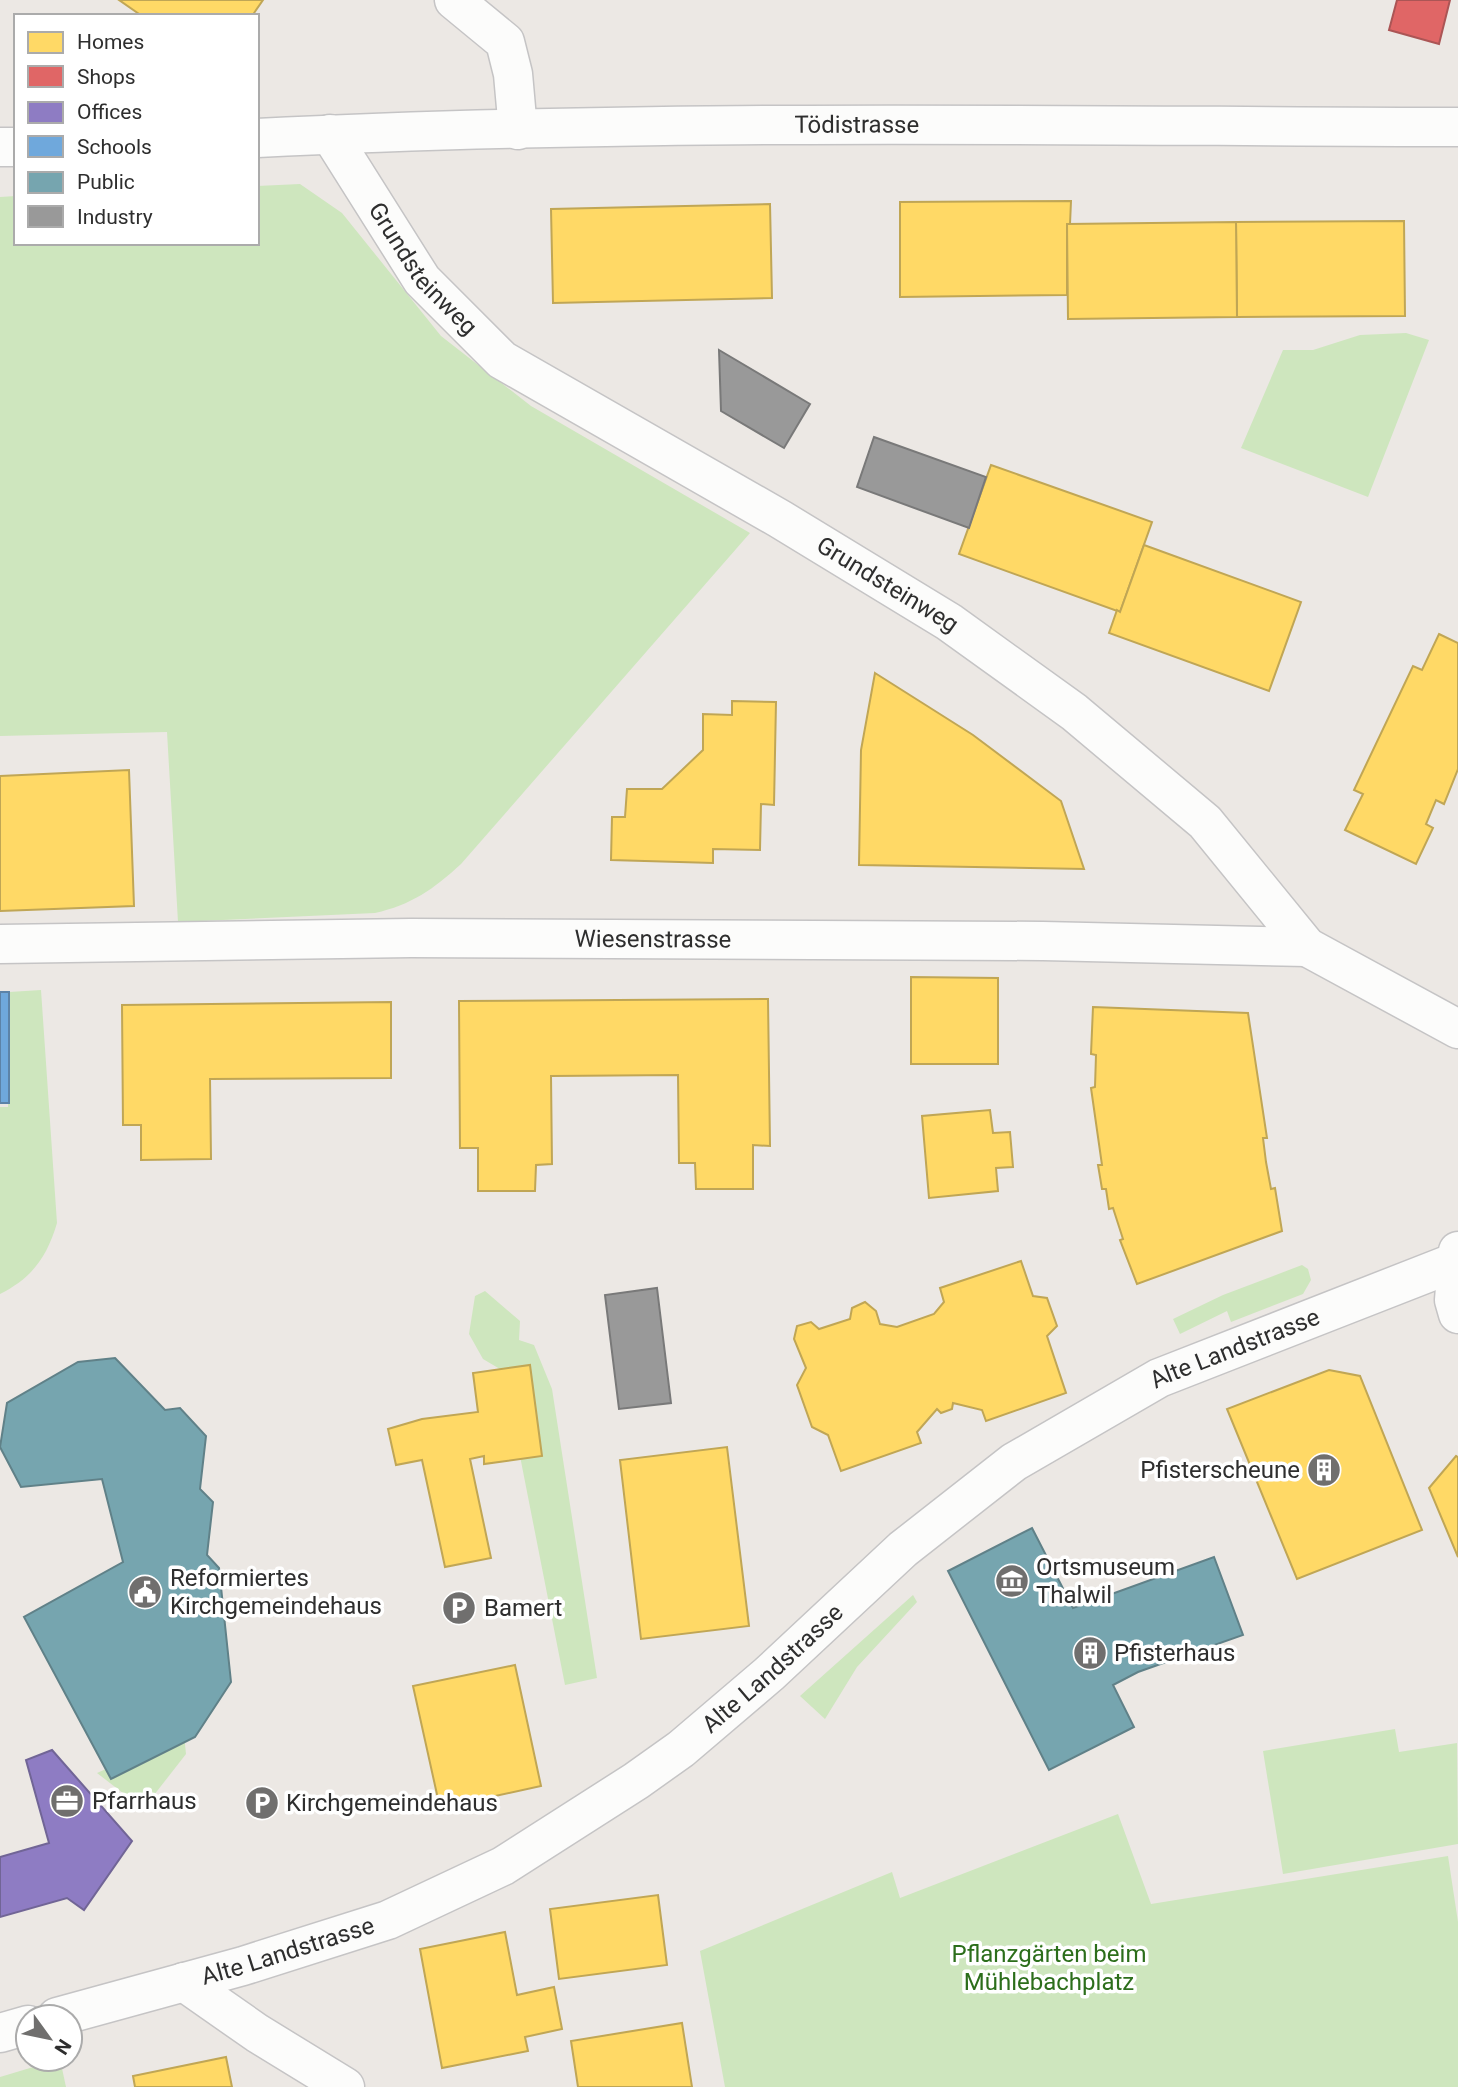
<svg xmlns="http://www.w3.org/2000/svg" width="1458" height="2087" font-family="Roboto,sans-serif">
	<rect width="100%" height="100%" fill="#ece8e4"/>
	<g fill="#cee6be">
		<path d="M 300,184 L 342,213 L 441,336 L 531,406 L 750,533 L 461,864 C 434,889 411,905 375,913 L 178,922 L 167,732 L 0,736 L 0,197 L 16,196 L 16,243 L 257,243 L 257,186 Z"/>
		<path d="M 1406,333 L 1429,340 L 1368,497 L 1241,448 L 1283,350 L 1313,350 L 1360,335 Z"/>
		<path d="M 41,990 L 57,1223 C 47,1257 32,1278 0,1294 L 0,1107 L 8,1107 L 9,992 Z"/>
		<path d="M 1302,1265 L 1308,1269 L 1311,1280 L 1303,1294 L 1231,1322 L 1227,1311 L 1180,1334 L 1173,1319 L 1223,1295 Z"/>
		<path d="M 485,1291 L 520,1321 L 519,1340 L 534,1345 L 552,1389 L 597,1678 L 565,1685 L 518,1446 L 515,1378 L 483,1359 L 469,1334 L 475,1296 Z"/>
		<path d="M 913,1595 L 917,1602 L 857,1667 L 825,1719 L 800,1696 Z"/>
		<path d="M 1395,1729 L 1399,1752 L 1457,1743 L 1458,1844 L 1283,1874 L 1263,1751 Z"/>
		<path d="M 184,1734 L 186,1754 L 154,1795 L 144,1802 L 132,1800 L 97,1773 Z"/>
		<path d="M 1118,1814 L 1151,1904 L 1448,1856 L 1458,1922 L 1458,2087 L 725,2087 L 700,1951 L 892,1872 L 900,1898 Z"/>
		<path d="M 60,2059 L 66,2087 L 0,2087 L 0,2077 Z"/>
	</g>
	<g fill="#ffd966" stroke="#c0a655" stroke-width="2">
		<path d="M 119,0 L 263,0 L 252,16 L 142,16 Z"/>
		<path d="M 1071,201 L 1070,224 L 1067,224 L 1067,295 L 900,297 L 900,202 Z"/>
		<path d="M 770,204 L 772,298 L 553,303 L 551,209 Z"/>
		<path d="M 1404,221 L 1405,316 L 1237,317 L 1236,222 Z"/>
		<path d="M 1236,222 L 1237,317 L 1068,319 L 1067,224 Z"/>
		<path d="M 991,465 L 1152,522 L 1120,612 L 959,554 Z"/>
		<path d="M 1144,545 L 1301,602 L 1269,691 L 1109,633 L 1117,610 L 1120,612 Z"/>
		<path d="M 1439,634 L 1458,643 L 1458,769 L 1444,804 L 1436,800 L 1426,824 L 1433,828 L 1416,864 L 1345,830 L 1363,794 L 1354,790 L 1413,666 L 1422,670 Z"/>
		<path d="M 875,673 L 973,735 L 1061,801 L 1084,869 L 859,865 L 861,750 Z"/>
		<path d="M 732,701 L 776,702 L 774,805 L 761,804 L 760,850 L 713,849 L 713,863 L 611,860 L 612,817 L 625,817 L 627,789 L 662,789 L 703,750 L 703,714 L 732,715 Z"/>
		<path d="M 129,770 L 134,906 L 0,911 L 0,776 Z"/>
		<path d="M 911,977 L 998,978 L 998,1064 L 911,1064 Z"/>
		<path d="M 768,999 L 770,1146 L 753,1145 L 753,1189 L 696,1189 L 695,1163 L 679,1163 L 678,1075 L 551,1076 L 552,1164 L 536,1165 L 535,1191 L 478,1191 L 478,1148 L 460,1148 L 459,1001 Z"/>
		<path d="M 391,1002 L 391,1078 L 210,1079 L 211,1159 L 141,1160 L 141,1125 L 123,1125 L 122,1005 Z"/>
		<path d="M 1093,1007 L 1248,1013 L 1267,1138 L 1263,1138 L 1266,1162 L 1271,1189 L 1275,1188 L 1282,1231 L 1137,1284 L 1120,1240 L 1123,1239 L 1113,1208 L 1109,1209 L 1106,1189 L 1102,1189 L 1098,1165 L 1102,1165 L 1091,1088 L 1095,1087 L 1096,1055 L 1091,1054 Z"/>
		<path d="M 990,1110 L 993,1133 L 1010,1132 L 1013,1167 L 996,1168 L 998,1191 L 929,1198 L 922,1116 Z"/>
		<path d="M 1021,1261 L 1033,1296 L 1047,1298 L 1057,1326 L 1047,1336 L 1066,1393 L 986,1421 L 982,1410 L 953,1403 L 952,1409 L 941,1413 L 937,1409 L 917,1432 L 921,1443 L 841,1471 L 828,1435 L 812,1427 L 797,1385 L 806,1368 L 794,1339 L 797,1326 L 811,1322 L 819,1329 L 850,1319 L 852,1308 L 865,1302 L 876,1311 L 880,1324 L 897,1327 L 934,1314 L 944,1302 L 940,1288 Z"/>
		<path d="M 530,1365 L 542,1456 L 484,1464 L 484,1456 L 470,1459 L 491,1558 L 445,1567 L 422,1460 L 396,1465 L 388,1429 L 422,1419 L 478,1412 L 473,1373 Z"/>
		<path d="M 1329,1370 L 1360,1376 L 1422,1530 L 1297,1579 L 1227,1409 Z"/>
		<path d="M 727,1447 L 749,1626 L 641,1639 L 620,1460 Z"/>
		<path d="M 1456,1456 L 1458,1457 L 1458,1557 L 1429,1488 Z"/>
		<path d="M 515,1665 L 541,1786 L 440,1808 L 413,1686 Z"/>
		<path d="M 658,1895 L 667,1965 L 559,1979 L 550,1909 Z"/>
		<path d="M 505,1932 L 517,1995 L 554,1987 L 562,2029 L 525,2037 L 528,2051 L 442,2068 L 420,1949 Z"/>
		<path d="M 682,2023 L 692,2087 L 578,2087 L 571,2041 Z"/>
		<path d="M 226,2057 L 232,2087 L 135,2087 L 133,2076 Z"/>
	</g>
	<path fill="#e06666" stroke="#ab5555" stroke-width="2" d="M 1397,0 L 1450,0 L 1439,44 L 1389,30 Z"/>
	<path fill="#8e7cc3" stroke="#716596" stroke-width="2" d="M 52,1750 L 132,1841 L 84,1910 L 67,1898 L 0,1917 L 0,1857 L 49,1843 L 26,1760 Z"/>
	<rect fill="#6fa8dc" stroke="#5c83a8" stroke-width="2" x="0" y="992" width="9" height="111"/>
	<g fill="#76a5af" stroke="#608188" stroke-width="2">
		<path d="M 115,1358 L 165,1410 L 180,1408 L 206,1436 L 200,1489 L 213,1502 L 207,1555 L 219,1568 L 231,1682 L 195,1737 L 111,1779 L 24,1617 L 123,1562 L 102,1479 L 21,1487 L 0,1447 L 7,1403 L 78,1362 Z"/>
		<path d="M 1032,1528 L 1073,1608 L 1214,1557 L 1243,1635 L 1138,1672 L 1113,1685 L 1134,1727 L 1049,1770 L 948,1571 Z"/>
	</g>
	<g fill="#999" stroke="#797979" stroke-width="2">
		<path d="M 719,350 L 810,404 L 784,448 L 721,411 Z"/>
		<path d="M 874,437 L 986,477 L 969,528 L 857,487 Z"/>
		<path d="M 657,1288 L 671,1403 L 619,1409 L 605,1295 Z"/>
	</g>
	<g fill="none" stroke-linecap="round" stroke-linejoin="round">
		<g stroke="#c5c4c5" stroke-width="41">
			<g id="street">
				<path d="M 454,0 L 505,42 L 513,74 L 518,130"/>
				<path id="s1" d="M 330,134 L 422,280 L 502,360 L 780,519 L 949,622 L 1074,712 L 1205,822 L 1307,947 L 1458,1029"/>
				<path id="s2" d="M 0,944 L 411,938 L 1043,941 L 1307,947"/>
				<path d="M 184,1982 L 257,2033 L 345,2087"/>
			</g>
		</g>
		<g stroke="#c5c4c5" stroke-width="41">
			<g id="secondary">
				<path id="s3" d="M 257,138 C 657,118 1058,126 1458,127"/>
				<path d="M 0,147 L 16,147"/>
				<path d="M 1458,1251 L 1454,1300 L 1458,1314"/>
				<path id="s4" d="M 57,2017 L 243,1966 L 388,1920 L 503,1866 L 636,1781 L 681,1749 L 769,1674 L 903,1549 L 1014,1462 L 1159,1378 L 1458,1261"/>
				<path d="M 0,2033 L 28,2025"/>
			</g>
		</g>
		<use href="#street" stroke="#fcfcfb" stroke-width="38"/>
		<use href="#secondary" stroke="#fcfcfb" stroke-width="38"/>
	</g>
	<defs>
		<g id="building-disc" transform="scale(1.75)"><circle r="9.5" fill="#706f6e" stroke="#fff"/><path d="M-4-6H4V6H1V3H-1V6H-4ZM-2.5-4.3h1.7v1.8h-1.7ZM.8-4.3h1.7v1.8H.8ZM-2.5-1h1.7V.8h-1.7ZM.8-1h1.7V.8H.8Z" fill="#fff"/></g>
		<g id="museum-disc" transform="scale(1.75)"><circle r="9.5" fill="#706f6e" stroke="#fff"/><path d="M0-6L6-3V-2H-6V-3ZM-5-1h2V3h-2ZM-1-1h2V3h-2ZM3-1h2V3H3ZM-6 4H6V6H-6Z" fill="#fff"/></g>
		<g id="civic-disc" transform="scale(1.75)"><circle r="9.5" fill="#706f6e" stroke="#fff"/><path d="M-.6-6.5H3V-4.5H.6V-3L4-1V1h2V6H-6V1h2V-1L-.6-3ZM-1.2 2.5V6h2.4V2.5Z" fill="#fff"/></g>
		<g id="parking-disc" transform="scale(1.75)"><circle r="9.5" fill="#706f6e" stroke="#fff"/><path d="M-3.5-5.5H1a3.5 3.5 0 0 1 0 7H-1V5.5H-3.5ZM-1-3.4V-.6H.8a1.4 1.4 0 0 0 0-2.8Z" fill="#fff"/></g>
		<g id="office-disc" transform="scale(1.75)"><circle r="9.5" fill="#706f6e" stroke="#fff"/><path d="M-6-3h4V-5.5h4V-3h4V5H-6ZM-1-4.5V-3h2v-1.5ZM-6 0V1H6V0Z" fill="#fff"/></g>
	</defs>
	<g fill-rule="evenodd">
		<use href="#building-disc" x="1324" y="1470"/>
		<use href="#museum-disc" x="1012" y="1581"/>
		<use href="#civic-disc" x="145" y="1592"/>
		<use href="#parking-disc" x="459" y="1608"/>
		<use href="#building-disc" x="1090" y="1653"/>
		<use href="#office-disc" x="67" y="1801"/>
		<use href="#parking-disc" x="262" y="1803"/>
	</g>
	<g text-anchor="middle" dominant-baseline="central" stroke-width="7" stroke-linejoin="round" paint-order="stroke">
		<g font-size="24" fill="#2e2e2e" stroke="#fff">
			<text stroke="none"><textPath href="#s3" startOffset="600">Tödistrasse</textPath></text>
			<text stroke="none"><textPath href="#s1" startOffset="164">Grundsteinweg</textPath></text>
			<text stroke="none"><textPath href="#s1" startOffset="732">Grundsteinweg</textPath></text>
			<text stroke="none"><textPath href="#s2" startOffset="653">Wiesenstrasse</textPath></text>
			<text stroke="none"><textPath href="#s4" startOffset="1374">Alte Landstrasse</textPath></text>
			<text stroke="none"><textPath href="#s4" startOffset="807">Alte Landstrasse</textPath></text>
			<text stroke="none"><textPath href="#s4" startOffset="240">Alte Landstrasse</textPath></text>
		</g>
		<g font-size="24" fill="#2e2e2e" stroke="#fff" text-anchor="start">
			<text x="1300" y="1470" text-anchor="end">Pfisterscheune</text>
			<text x="1036" y="1567">Ortsmuseum<tspan x="1036" dy="28">Thalwil</tspan></text>
			<text x="170" y="1578">Reformiertes<tspan x="170" dy="28">Kirchgemeindehaus</tspan></text>
			<text x="484" y="1608">Bamert</text>
			<text x="1114" y="1653">Pfisterhaus</text>
			<text x="92" y="1801">Pfarrhaus</text>
			<text x="286" y="1803">Kirchgemeindehaus</text>
		</g>
		<g font-size="24" fill="#2c6e1b" stroke="#fff">
			<text x="1049" y="1954">Pflanzgärten beim<tspan x="1049" dy="28">Mühlebachplatz</tspan></text>
		</g>
	</g>
	<rect x="14" y="14" width="245" height="231" fill="#ffffff" stroke="#ababab" stroke-width="2"/>
	<rect x="28" y="32" width="35" height="21" fill="#ffd966" stroke="#ababab" stroke-width="2"/>
	<text x="77" y="49" font-size="21" fill="#2e2e2e">Homes</text>
	<rect x="28" y="66" width="35" height="21" fill="#e06666" stroke="#ababab" stroke-width="2"/>
	<text x="77" y="84" font-size="21" fill="#2e2e2e">Shops</text>
	<rect x="28" y="102" width="35" height="21" fill="#8e7cc3" stroke="#ababab" stroke-width="2"/>
	<text x="77" y="119" font-size="21" fill="#2e2e2e">Offices</text>
	<rect x="28" y="136" width="35" height="21" fill="#6fa8dc" stroke="#ababab" stroke-width="2"/>
	<text x="77" y="154" font-size="21" fill="#2e2e2e">Schools</text>
	<rect x="28" y="172" width="35" height="21" fill="#76a5af" stroke="#ababab" stroke-width="2"/>
	<text x="77" y="189" font-size="21" fill="#2e2e2e">Public</text>
	<rect x="28" y="206" width="35" height="21" fill="#999999" stroke="#ababab" stroke-width="2"/>
	<text x="77" y="224" font-size="21" fill="#2e2e2e">Industry</text>
	<g transform="translate(49 2038) rotate(123)"><circle r="33" fill="#ffffff" stroke="#ababab" stroke-width="2"/>
	<path d="M0-5L12 26L0 18L-12 26Z" fill="#706f6e"/>
	<text y="-10" font-size="19" font-weight="bold" text-anchor="middle" fill="#2e2e2e">N</text>
	</g>
</svg>
